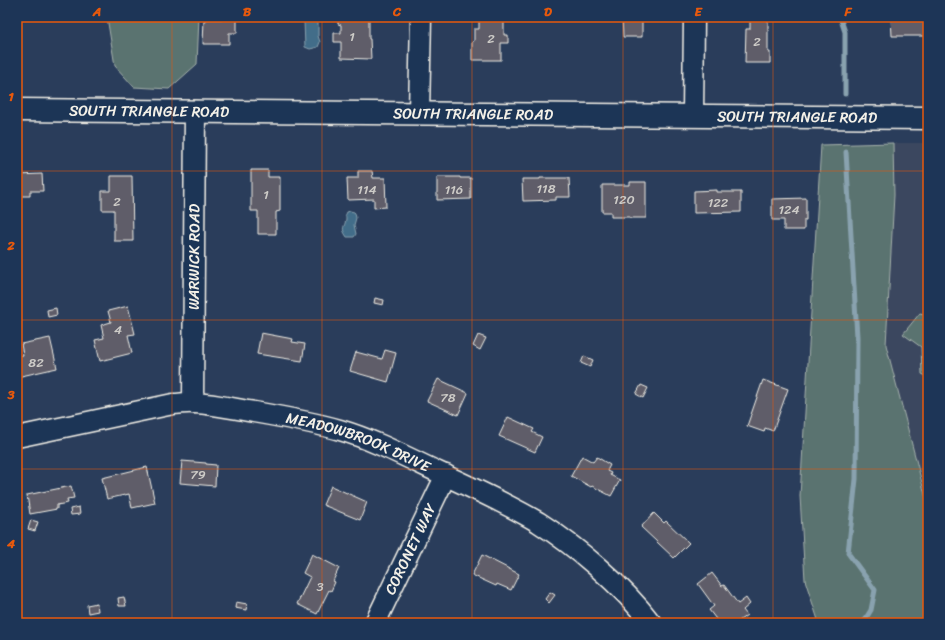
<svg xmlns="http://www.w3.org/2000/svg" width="945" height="640" font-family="Sriracha,sans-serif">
	<rect width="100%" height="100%" fill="#2a3d5b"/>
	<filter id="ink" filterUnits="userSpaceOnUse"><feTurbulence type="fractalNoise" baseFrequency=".025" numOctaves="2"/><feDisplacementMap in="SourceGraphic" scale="8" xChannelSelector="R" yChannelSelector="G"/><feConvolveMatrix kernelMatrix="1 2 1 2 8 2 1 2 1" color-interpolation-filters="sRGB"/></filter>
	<g filter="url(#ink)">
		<path fill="#3a475f" d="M 893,143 L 928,143 L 928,506 L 886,345 L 894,195 Z"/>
		<g fill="#5a7370" stroke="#a7b2ac">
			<path d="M 107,17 L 199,17 L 197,64 L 169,89 L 134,87 L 115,66 Z"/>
			<path d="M 893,143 L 894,195 L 886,345 L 928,506 L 928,623 L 819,623 L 805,580 L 800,496 L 821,145 Z"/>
			<path d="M 920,313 L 928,315 L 928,377 L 922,374 L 921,347 L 903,334 Z"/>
		</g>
		<g fill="#426d89" stroke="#89a2af">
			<path d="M 310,17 L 316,19 L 318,23 L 318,36 L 320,42 L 318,47 L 310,49 L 305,47 L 304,21 L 306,18 Z"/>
			<path d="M 350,211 L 354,212 L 355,213 L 356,218 L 354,225 L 356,234 L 354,237 L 347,237 C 340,227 345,228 346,219 C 346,212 344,219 347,212 Z"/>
		</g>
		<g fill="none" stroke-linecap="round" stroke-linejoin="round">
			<g stroke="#89a2af" stroke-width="5">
				<path d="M 840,17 L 845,32 L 845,94"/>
				<path d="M 846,152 L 857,337 L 856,479 L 848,553 L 875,590 L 871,610 L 863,623"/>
			</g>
		</g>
		<g fill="#5e5d69" stroke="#f4f1e8">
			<path d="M 341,17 L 369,17 L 369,39 L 370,39 L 371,59 L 341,58 L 341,42 L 334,42 L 334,33 L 341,33 L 341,25 L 338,24 L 338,19 L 341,19 Z"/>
			<path d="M 622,17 L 645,17 L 645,20 L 642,20 L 642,37 L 623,37 Z"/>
			<path d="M 750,17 L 768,17 L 768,52 L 770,52 L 770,63 L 745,63 L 746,29 L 750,29 Z"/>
			<path d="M 891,17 L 928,17 L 928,36 L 892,36 Z"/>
			<path d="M 504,18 L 504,35 L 508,35 L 508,43 L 501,43 L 501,60 L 472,60 L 472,42 L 474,41 L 474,29 L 479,29 L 479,19 Z"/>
			<path d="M 207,19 L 237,19 L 237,33 L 229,33 L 229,44 L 203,44 L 204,20 L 207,20 Z"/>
			<path d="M 251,170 L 268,170 L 268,177 L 280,177 L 280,211 L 276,212 L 276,234 L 258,234 L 258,211 L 251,211 Z"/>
			<path d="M 358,171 L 372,171 L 373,178 L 385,178 L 386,207 L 374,208 L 374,199 L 348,200 L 347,178 L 358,178 Z"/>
			<path d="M 17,173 L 18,173 L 18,175 L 42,174 L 43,191 L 30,191 L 30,196 L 17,196 Z"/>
			<path d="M 111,176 L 132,176 L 133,241 L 114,241 L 114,210 L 102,210 L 102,191 L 111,191 Z"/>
			<path d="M 437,177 L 460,177 L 460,178 L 471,178 L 471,199 L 437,200 Z"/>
			<path d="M 540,178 L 569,178 L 570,197 L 556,197 L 556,200 L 523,201 L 522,179 L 540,179 Z"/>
			<path d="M 630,182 L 646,182 L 646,218 L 630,218 L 630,217 L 611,217 L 611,212 L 602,212 L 602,185 L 630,185 Z"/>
			<path d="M 717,190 L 717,192 L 741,192 L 741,212 L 694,213 L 694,191 Z"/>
			<path d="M 806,198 L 806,220 L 804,220 L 804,230 L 784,230 L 784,220 L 772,220 L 772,199 Z"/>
			<path d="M 375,298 L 384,300 L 383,305 L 374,303 Z"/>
			<path d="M 128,306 L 135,334 L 128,335 L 132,353 L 100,361 L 95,340 L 104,338 L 101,325 L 111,322 L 108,311 Z"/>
			<path d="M 56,308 L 57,315 L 48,317 L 47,310 Z"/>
			<path d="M 261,333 L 293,339 L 292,342 L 305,344 L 302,361 L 257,354 Z"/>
			<path d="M 478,335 L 486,338 L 480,350 L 473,346 Z"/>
			<path d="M 50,338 L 57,368 L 17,377 L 17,356 L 23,355 L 21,344 Z"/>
			<path d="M 385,350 L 396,353 L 388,382 L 350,371 L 356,352 L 382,359 Z"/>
			<path d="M 584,356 L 593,360 L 590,367 L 581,363 Z"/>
			<path d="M 438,379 L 468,393 L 458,415 L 427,401 Z"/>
			<path d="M 763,380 L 788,389 L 773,431 L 765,428 L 764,432 L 747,426 Z"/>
			<path d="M 641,385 L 648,388 L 643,398 L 636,394 Z"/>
			<path d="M 508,417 L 534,429 L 532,432 L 542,437 L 535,452 L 499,436 Z"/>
			<path d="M 582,456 L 593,462 L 597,457 L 610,465 L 607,471 L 611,473 L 610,475 L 620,480 L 611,496 L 592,486 L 591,487 L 571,476 Z"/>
			<path d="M 182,461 L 206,463 L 206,464 L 216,465 L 215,486 L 180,483 Z"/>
			<path d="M 147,467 L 155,503 L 132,508 L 129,494 L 107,499 L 102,478 Z"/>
			<path d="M 71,486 L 74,498 L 67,499 L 68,503 L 57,505 L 57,509 L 30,514 L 27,495 Z"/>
			<path d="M 331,486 L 367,502 L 360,520 L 323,505 Z"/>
			<path d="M 79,507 L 80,514 L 71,515 L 70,509 Z"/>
			<path d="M 654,513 L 664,523 L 666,521 L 689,543 L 674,558 L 641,527 Z"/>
			<path d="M 31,520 L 38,522 L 35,531 L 28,529 Z"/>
			<path d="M 312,554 L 339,568 L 333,581 L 335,582 L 331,591 L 329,590 L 317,614 L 297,604 L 310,577 L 303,573 Z"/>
			<path d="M 482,555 L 519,574 L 511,590 L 497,584 L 496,586 L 472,575 Z"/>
			<path d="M 712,573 L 722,586 L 724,585 L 738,604 L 746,598 L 750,604 L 743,610 L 747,615 L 736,623 L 719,623 L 709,610 L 714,606 L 698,584 Z"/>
			<path d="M 550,592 L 555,595 L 549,603 L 545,599 Z"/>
			<path d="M 124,597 L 126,606 L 119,606 L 118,598 Z"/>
			<path d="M 236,602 L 247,604 L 246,610 L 235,608 Z"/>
			<path d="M 97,603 L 98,611 L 88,613 L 87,605 Z"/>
		</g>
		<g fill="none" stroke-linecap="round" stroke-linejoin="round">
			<g stroke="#f4f1e8" stroke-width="23">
				<g id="minor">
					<path d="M 419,113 L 421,17"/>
					<path d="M 693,115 L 694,17"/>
					<path id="s1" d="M 193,403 L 195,111"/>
					<path id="s2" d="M 17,437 L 173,404 C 180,404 188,402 195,403 C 215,404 235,409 254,412 C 283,417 312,422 340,430 C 374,440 406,457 438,472 C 472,488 506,503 538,522 C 577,547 623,586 651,623"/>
					<path id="s3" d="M 375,623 L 446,475"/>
				</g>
			</g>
			<g stroke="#f4f1e8" stroke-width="25">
				<g id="tertiary">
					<path id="s4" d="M 17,110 L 928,118"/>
				</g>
			</g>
			<use href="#minor" stroke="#1d3557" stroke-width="20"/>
			<use href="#tertiary" stroke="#1d3557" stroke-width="22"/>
		</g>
	</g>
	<path fill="none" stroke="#e8590c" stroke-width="1" stroke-opacity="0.55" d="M 172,17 L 172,623M 322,17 L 322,623M 472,17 L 472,623M 623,17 L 623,623M 773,17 L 773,623M 17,171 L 928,171M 17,320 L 928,320M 17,469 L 928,469"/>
	<g text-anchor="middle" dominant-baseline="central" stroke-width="3.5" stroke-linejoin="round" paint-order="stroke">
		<g font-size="13" fill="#ceccc8">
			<text x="352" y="36">1</text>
			<text x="491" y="38">2</text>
			<text x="757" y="41">2</text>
			<text x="546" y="188">118</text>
			<text x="367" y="189">114</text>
			<text x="454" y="189">116</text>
			<text x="266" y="194">1</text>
			<text x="624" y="199">120</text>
			<text x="117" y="201">2</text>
			<text x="718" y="202">122</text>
			<text x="789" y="209">124</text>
			<text x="118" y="329">4</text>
			<text x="36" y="362">82</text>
			<text x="448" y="397">78</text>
			<text x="198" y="474">79</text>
			<text x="320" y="586">3</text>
		</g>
		<g font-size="15" fill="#f4f1e8" stroke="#1d3557">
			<text stroke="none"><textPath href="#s4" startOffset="132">SOUTH TRIANGLE ROAD</textPath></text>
			<text stroke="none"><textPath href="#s4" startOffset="456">SOUTH TRIANGLE ROAD</textPath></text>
			<text stroke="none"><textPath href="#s4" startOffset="780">SOUTH TRIANGLE ROAD</textPath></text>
			<text stroke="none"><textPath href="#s1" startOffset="146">WARWICK ROAD</textPath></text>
			<text stroke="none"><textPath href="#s2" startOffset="350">MEADOWBROOK DRIVE</textPath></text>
			<text stroke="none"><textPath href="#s3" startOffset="82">CORONET WAY</textPath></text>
		</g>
	</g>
	<rect width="945" height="640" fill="none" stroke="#1d3557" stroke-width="44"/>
	<rect x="22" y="22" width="901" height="596" fill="none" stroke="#e8590c" stroke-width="1.5"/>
	<g font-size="13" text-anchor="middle" font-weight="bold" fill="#e8590c">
		<text x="97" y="16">A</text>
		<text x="247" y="16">B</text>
		<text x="397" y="16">C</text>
		<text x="548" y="16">D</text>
		<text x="698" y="16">E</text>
		<text x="848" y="16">F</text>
		<text x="11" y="101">1</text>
		<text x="11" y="250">2</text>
		<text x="11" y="399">3</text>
		<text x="11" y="548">4</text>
	</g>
</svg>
